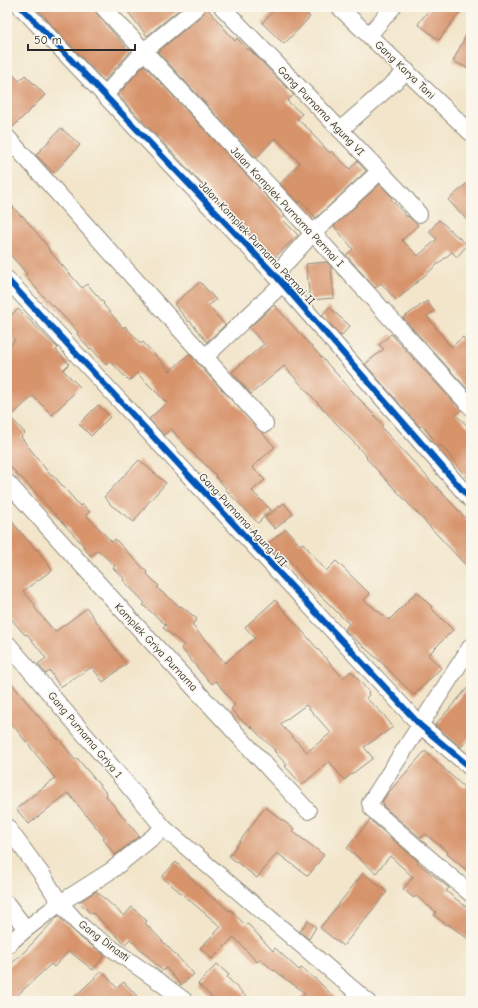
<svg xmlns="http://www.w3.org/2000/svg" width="478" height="1008" font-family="'Comic Neue',sans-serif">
	<rect width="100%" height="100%" fill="#fbf7ec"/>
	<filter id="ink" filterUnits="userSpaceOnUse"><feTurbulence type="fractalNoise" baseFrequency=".025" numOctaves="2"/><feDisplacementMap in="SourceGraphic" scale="8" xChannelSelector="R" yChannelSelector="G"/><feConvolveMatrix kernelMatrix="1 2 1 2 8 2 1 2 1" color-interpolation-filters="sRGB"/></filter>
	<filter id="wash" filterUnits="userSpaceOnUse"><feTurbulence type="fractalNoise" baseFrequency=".012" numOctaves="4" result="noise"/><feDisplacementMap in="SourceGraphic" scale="16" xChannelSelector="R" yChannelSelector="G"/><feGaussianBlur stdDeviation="0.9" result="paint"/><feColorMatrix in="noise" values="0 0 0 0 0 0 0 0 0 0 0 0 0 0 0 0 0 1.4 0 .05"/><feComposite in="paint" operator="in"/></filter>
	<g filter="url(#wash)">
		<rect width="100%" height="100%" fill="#f2e5ca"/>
		<g id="blocks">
			<g fill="#d7936b" fill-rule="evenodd">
				<path d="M 36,7 L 94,7 L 96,13 L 130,52 L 104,81 L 47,20 L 47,19 Z"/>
				<path d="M 124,7 L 182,7 L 147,36 Z"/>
				<path d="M 206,7 L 235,41 L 237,38 L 248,50 L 249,49 L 294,95 L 287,101 L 302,114 L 297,119 L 312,132 L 311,133 L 330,153 L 331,151 L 350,169 L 357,161 L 366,171 L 316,218 L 301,201 L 298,203 L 280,184 L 300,163 L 286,148 L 275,138 L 256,158 L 158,52 L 203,14 Z"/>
				<path d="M 277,7 L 299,7 L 310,17 L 284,44 L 262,23 Z"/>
				<path d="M 431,7 L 463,7 L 439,40 L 418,24 Z"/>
				<path d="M 471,25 L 471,70 L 453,61 Z"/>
				<path d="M 144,65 L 285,216 L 282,219 L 298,235 L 273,259 L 118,95 Z"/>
				<path d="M 7,68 L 19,81 L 25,75 L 45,95 L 13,127 L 7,122 Z"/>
				<path d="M 61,128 L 80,145 L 54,173 L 36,155 Z"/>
				<path d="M 471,180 L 471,224 L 448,200 Z"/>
				<path d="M 380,184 L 392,197 L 391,199 L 407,217 L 408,216 L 418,225 L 402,240 L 418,256 L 437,239 L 429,232 L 439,220 L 467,245 L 457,257 L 452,252 L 396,300 L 381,283 L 375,288 L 346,255 L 353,249 L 334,226 Z"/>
				<path d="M 7,200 L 21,216 L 22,215 L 49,248 L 48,249 L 82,288 L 87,284 L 104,303 L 103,304 L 123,328 L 125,326 L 141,344 L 143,342 L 170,371 L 189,354 L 275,447 L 252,467 L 265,480 L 252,491 L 271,510 L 258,523 L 225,489 L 226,488 L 215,476 L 216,475 L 187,447 L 171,429 L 164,435 L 149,419 L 167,403 L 137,373 L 129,381 L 110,361 L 106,365 L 91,348 L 90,349 L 77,334 L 78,332 L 53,305 L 52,306 L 25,276 L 27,274 L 7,251 Z"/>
				<path d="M 327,262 L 331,267 L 334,298 L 310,300 L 306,264 Z"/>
				<path d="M 200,282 L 216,300 L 208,306 L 225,325 L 207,342 L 190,321 L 189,322 L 174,304 Z"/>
				<path d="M 427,301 L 434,311 L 427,316 L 451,347 L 463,337 L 471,347 L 471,387 L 468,390 L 403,318 Z"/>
				<path d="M 274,305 L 383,425 L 381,427 L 471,524 L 471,571 L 366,458 L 367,457 L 284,366 L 251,394 L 232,372 L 264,344 L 249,328 Z"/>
				<path d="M 329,307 L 350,326 L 341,336 L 322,315 Z"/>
				<path d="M 18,309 L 58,348 L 56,350 L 69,364 L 63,370 L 80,387 L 52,415 L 33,396 L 10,417 L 25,433 L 21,437 L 51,476 L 53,475 L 80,506 L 82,504 L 90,512 L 86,515 L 112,542 L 115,539 L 148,573 L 147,574 L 159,586 L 157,588 L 180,607 L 181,606 L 197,619 L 192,625 L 225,663 L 255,638 L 245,627 L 275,600 L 343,678 L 351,671 L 369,692 L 368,693 L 369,695 L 366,698 L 383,714 L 393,727 L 364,747 L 373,758 L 344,780 L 329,761 L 302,785 L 285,766 L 287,765 L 274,751 L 275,750 L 251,727 L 239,718 L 231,709 L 235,705 L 216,681 L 212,684 L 200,671 L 181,648 L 184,645 L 163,628 L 166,625 L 143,605 L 145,603 L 123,580 L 124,578 L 113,568 L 115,566 L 98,550 L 91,556 L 83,547 L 84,546 L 20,476 L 19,477 L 7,462 L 7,349 L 15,340 L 7,332 L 7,319 ZM 306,705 L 331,733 L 307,752 L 280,724 Z"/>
				<path d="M 391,334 L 461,410 L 456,415 L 471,429 L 471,482 L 456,465 L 457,465 L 442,446 L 440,447 L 422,425 L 420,427 L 365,364 L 384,349 L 379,345 Z"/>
				<path d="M 98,405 L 110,417 L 91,436 L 79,424 Z"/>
				<path d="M 139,460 L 166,483 L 147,504 L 134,522 L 111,505 L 104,497 Z"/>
				<path d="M 284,503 L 293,514 L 275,529 L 265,518 Z"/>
				<path d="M 7,516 L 36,550 L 37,549 L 52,570 L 23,591 L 36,606 L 34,607 L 55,632 L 87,608 L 126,664 L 103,682 L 92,667 L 60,687 L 50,671 L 46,674 L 38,664 L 46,658 L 27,634 L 25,635 L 7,614 Z"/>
				<path d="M 286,529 L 300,545 L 303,543 L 326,571 L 336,561 L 370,594 L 364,600 L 389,620 L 417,592 L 432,607 L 431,608 L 453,630 L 428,655 L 441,668 L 414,695 L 382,663 L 345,630 L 349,624 L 307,582 L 283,553 L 278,558 L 266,545 Z"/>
				<path d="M 7,678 L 57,739 L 58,738 L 75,760 L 77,758 L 107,794 L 106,796 L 139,836 L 115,855 L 103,839 L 105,838 L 68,793 L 29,824 L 16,809 L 55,778 L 12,724 L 7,728 Z"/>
				<path d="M 471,684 L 471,736 L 461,747 L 435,725 Z"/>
				<path d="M 425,751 L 465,788 L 471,781 L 471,874 L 447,854 L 448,852 L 425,834 L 421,838 L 383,806 L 384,804 L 382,802 L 388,793 Z"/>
				<path d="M 265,807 L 294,829 L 292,831 L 324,855 L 308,876 L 277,853 L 257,878 L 229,856 Z"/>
				<path d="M 370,820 L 418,861 L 417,862 L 449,888 L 446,891 L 471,911 L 471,941 L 448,924 L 447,925 L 434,915 L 436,912 L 416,896 L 414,898 L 403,889 L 413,877 L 390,856 L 376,873 L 347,848 Z"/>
				<path d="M 176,862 L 205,892 L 216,900 L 216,899 L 229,911 L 230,909 L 245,925 L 247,923 L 273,951 L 275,948 L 299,970 L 301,968 L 318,981 L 338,1001 L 299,1001 L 305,993 L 286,979 L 286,980 L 275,970 L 274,971 L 260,959 L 257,962 L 234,937 L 212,959 L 200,948 L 221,927 L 162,877 Z"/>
				<path d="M 363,873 L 387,892 L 343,946 L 320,928 Z"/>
				<path d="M 96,891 L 124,916 L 132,907 L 147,921 L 145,923 L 194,974 L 181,985 L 166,968 L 163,971 L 130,939 L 125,944 L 93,913 L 91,914 L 79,902 Z"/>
				<path d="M 58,916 L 81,938 L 105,955 L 93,970 L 69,951 L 54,967 L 51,964 L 11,1001 L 7,1001 L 7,968 L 26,950 Z"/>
				<path d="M 307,921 L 316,927 L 309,939 L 300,932 Z"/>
				<path d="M 217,964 L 229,975 L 227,977 L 250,1001 L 216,1001 L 198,984 Z"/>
				<path d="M 102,971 L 117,988 L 124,982 L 137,996 L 131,1001 L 70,1001 Z"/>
			</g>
		</g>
	</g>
	<g filter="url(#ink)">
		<use href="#blocks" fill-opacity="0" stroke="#8e887a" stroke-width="1"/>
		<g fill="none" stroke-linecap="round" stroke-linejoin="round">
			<g stroke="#8e887a" stroke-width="18">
				<g id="minor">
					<path d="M 21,7 L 275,275 L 471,500"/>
					<path d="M 103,7 L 313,233 L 471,407"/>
					<path d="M 222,7 L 400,192 L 419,214"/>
					<path d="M 339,7 L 471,133"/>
					<path d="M 369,35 L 393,7"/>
					<path d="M 105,95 L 144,51 L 197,7"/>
					<path d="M 340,130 L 407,71"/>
					<path d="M 7,137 L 265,424"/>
					<path d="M 275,275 L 313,233 L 379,172"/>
					<path d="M 7,279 L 420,725 L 471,768"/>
					<path d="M 205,357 L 282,284"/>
					<path d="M 7,482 L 135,624 L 308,811"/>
					<path d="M 7,643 L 164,828 L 367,1001"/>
					<path d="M 471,646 L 370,803 L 372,809 L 471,894"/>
					<path d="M 7,827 L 43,876 L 60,903 L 112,870 L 164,828"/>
					<path d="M 7,904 L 26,929"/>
					<path d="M 7,945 L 26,929 L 60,903 L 77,922 L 87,931 L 161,983 L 185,1001"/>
				</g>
			</g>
			<use href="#minor" stroke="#fff" stroke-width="16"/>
			<g stroke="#fbf7ec" stroke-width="8">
				<g id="cycleway">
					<path d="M 21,7 L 275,275 L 471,500"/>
					<path d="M 7,279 L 420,725 L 471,768"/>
				</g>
			</g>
			<use href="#cycleway" stroke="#0057b8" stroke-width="6"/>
		</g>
	</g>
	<g text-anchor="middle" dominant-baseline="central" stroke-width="3" stroke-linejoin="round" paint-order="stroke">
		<g font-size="11" fill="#2b2b2b" stroke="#fbf7ec">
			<text transform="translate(405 70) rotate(44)">Gang Karya Tani</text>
			<text transform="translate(321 111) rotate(46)">Gang Purnama Agung VI</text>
			<text transform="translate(287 207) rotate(47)">Jalan Komplek Purnama Permai I</text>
			<text transform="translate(257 243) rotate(47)">Jalan Komplek Purnama Permai II</text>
			<text transform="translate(243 520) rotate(47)">Gang Purnama Agung VII</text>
			<text transform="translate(156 647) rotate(47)">Komplek Griya Purnama</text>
			<text transform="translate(85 735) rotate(50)">Gang Purnama Griya 1</text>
			<text transform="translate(104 941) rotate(37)">Gang Dinasti</text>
		</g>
	</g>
	<rect width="478" height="1008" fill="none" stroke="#fbf7ec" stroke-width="24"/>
	<path d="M28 44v6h107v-6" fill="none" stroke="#2b2b2b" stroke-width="2"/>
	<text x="34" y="44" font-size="12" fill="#2b2b2b" stroke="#fbf7ec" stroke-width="3" paint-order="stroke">50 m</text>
</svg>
